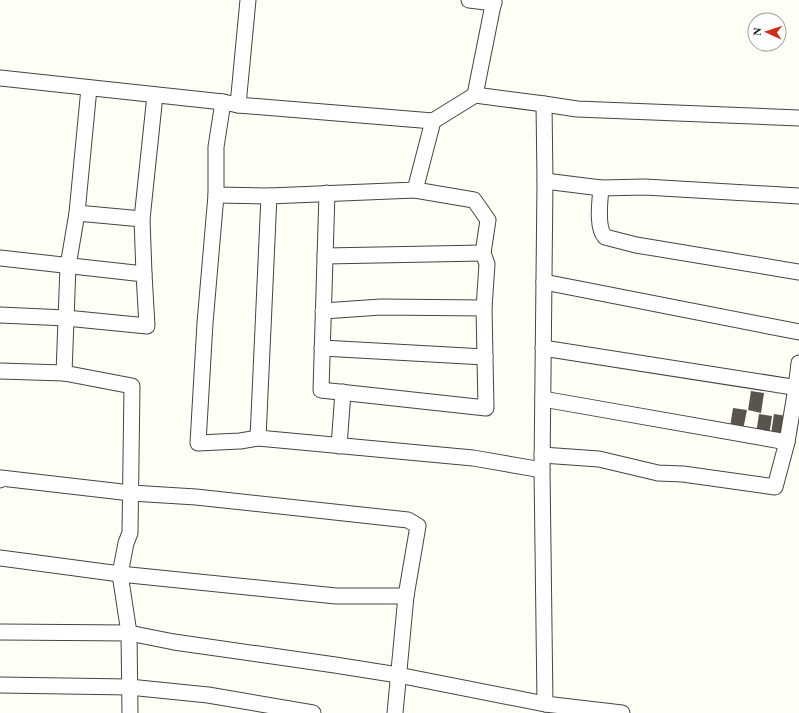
<svg xmlns="http://www.w3.org/2000/svg" width="799" height="713" font-family="'Times New Roman',serif">
	<rect width="100%" height="100%" fill="#fffff5"/>
	<g fill="#5b544c">
		<path d="M 751,391 L 764,393 L 761,413 L 748,410 Z"/>
		<path d="M 733,408 L 747,410 L 743,430 L 730,427 Z"/>
		<path d="M 759,414 L 772,416 L 769,436 L 756,434 Z"/>
		<path d="M 774,414 L 787,416 L 784,436 L 771,434 Z"/>
	</g>
	<g fill="none" stroke-linecap="round" stroke-linejoin="round">
		<g stroke="#444" stroke-width="17">
			<g id="street">
				<path d="M 469,0 L 494,3"/>
				<path d="M 0,78 L 223,102 L 238,105 L 433,121 L 475,95 L 544,104 L 577,109 L 799,118"/>
				<path d="M 89,88 L 77,213 L 68,266 L 64,373 L 132,386 L 130,533 L 126,543 L 120,574 L 129,633 L 130,713"/>
				<path d="M 475,95 L 494,0"/>
				<path d="M 223,102 L 216,147 L 216,195 L 205,323 L 198,443 L 240,441 L 258,438"/>
				<path d="M 238,105 L 248,0"/>
				<path d="M 433,121 L 415,190 L 269,196 L 258,438 L 473,458 L 542,470 L 545,181 L 544,104"/>
				<path d="M 545,181 L 601,188 L 645,187 L 799,196"/>
				<path d="M 601,188 C 600,201 596,227 605,237 L 636,245 L 799,272"/>
				<path d="M 327,193 L 321,390 L 486,408 L 484,308 L 487,264 L 483,253 L 488,220 L 474,200 L 415,190"/>
				<path d="M 216,195 L 269,196"/>
				<path d="M 77,213 L 142,219"/>
				<path d="M 325,256 L 483,253"/>
				<path d="M 0,258 L 144,274 L 147,326 L 66,318 L 0,315"/>
				<path d="M 144,274 L 142,219 L 155,95"/>
				<path d="M 544,282 L 799,332"/>
				<path d="M 323,311 L 381,307 L 484,308"/>
				<path d="M 322,348 L 485,357"/>
				<path d="M 543,348 L 799,388"/>
				<path d="M 0,371 L 64,373"/>
				<path d="M 543,399 L 787,442"/>
				<path d="M 339,446 L 343,392"/>
				<path d="M 542,455 L 599,459 L 658,473 L 683,474 L 775,487 L 787,442 L 796,388 L 799,363"/>
				<path d="M 542,470 L 545,704"/>
				<path d="M 0,480 L 1,478 L 131,493 L 196,497 L 408,520 L 418,526 L 406,596"/>
				<path d="M 0,558 L 120,574 L 336,596 L 406,596 L 395,713"/>
				<path d="M 0,632 L 129,633 L 174,642 L 335,665 L 398,675 L 545,704 L 622,713"/>
				<path d="M 0,685 L 129,687 L 208,695 L 313,713"/>
			</g>
		</g>
		<use href="#street" stroke="#fff" stroke-width="15"/>
	</g>
	<g transform="translate(767 32) rotate(273)"><circle r="19" fill="#ffffff" stroke="#a0a0a0"/>
	<path d="M0-3L7 15L0 10L-7 15Z" fill="#d12e19"/>
	<text y="-6" font-size="11" font-weight="bold" text-anchor="middle" fill="#111111">N</text>
	</g>
</svg>
